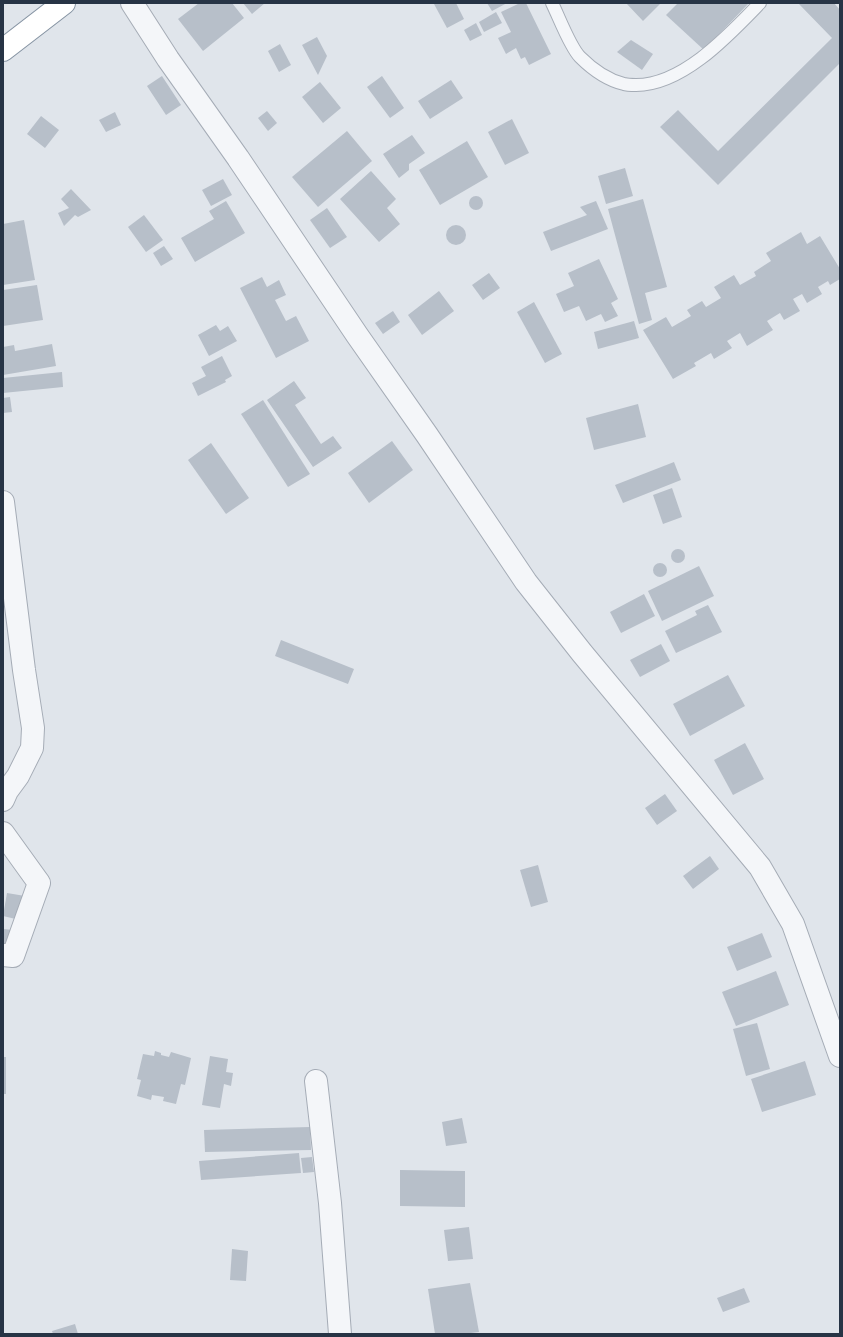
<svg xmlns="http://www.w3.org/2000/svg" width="843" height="1337" font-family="'Work Sans',sans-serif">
	<rect width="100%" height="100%" fill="#e0e5eb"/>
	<g fill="#b7bfc9">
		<path d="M 199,3 L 232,3 L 244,18 L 203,51 L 178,19 Z"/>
		<path d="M 243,3 L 265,3 L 252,14 Z"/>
		<path d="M 436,3 L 456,3 L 464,19 L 447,28 L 434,4 Z"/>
		<path d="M 487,3 L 507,3 L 492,11 Z"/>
		<path d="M 520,3 L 526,3 L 551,54 L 529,65 L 525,57 L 521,59 L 516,48 L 506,54 L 498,38 L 511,32 L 501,12 Z"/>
		<path d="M 626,3 L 661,3 L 643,21 Z"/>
		<path d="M 678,3 L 749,3 L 704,50 L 666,15 Z"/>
		<path d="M 798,3 L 834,3 L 840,10 L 840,63 L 718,185 L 660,127 L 678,110 L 718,151 L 832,38 Z"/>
		<path d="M 496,12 L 502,23 L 484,32 L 479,22 Z"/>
		<path d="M 476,23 L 482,35 L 470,41 L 464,30 Z"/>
		<path d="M 317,37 L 327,56 L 318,75 L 302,45 Z"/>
		<path d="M 631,40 L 653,54 L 642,70 L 617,52 Z"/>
		<path d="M 280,44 L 291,65 L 279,72 L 268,51 Z"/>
		<path d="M 162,76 L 181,105 L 166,115 L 147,86 Z"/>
		<path d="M 382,76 L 404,108 L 390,118 L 367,87 Z"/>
		<path d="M 451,80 L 463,98 L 430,119 L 418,101 Z"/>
		<path d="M 320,82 L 341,108 L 323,123 L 302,97 Z"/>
		<path d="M 267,111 L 277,123 L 268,131 L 258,118 Z"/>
		<path d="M 115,112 L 121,125 L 106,132 L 99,120 Z"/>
		<path d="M 41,116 L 59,130 L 45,148 L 27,134 Z"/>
		<path d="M 512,119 L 529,153 L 505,165 L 488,132 Z"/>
		<path d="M 347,131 L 372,161 L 318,207 L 292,177 Z"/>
		<path d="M 412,135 L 425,153 L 409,164 L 409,170 L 399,178 L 383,154 Z"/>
		<path d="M 467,141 L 488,177 L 440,205 L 419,170 Z"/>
		<path d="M 625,168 L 633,196 L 606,204 L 598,176 Z"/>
		<path d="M 371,171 L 396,199 L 387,208 L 400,224 L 379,242 L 340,199 Z"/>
		<path d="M 223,179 L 232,195 L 211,206 L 202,190 Z"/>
		<path d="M 71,189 L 91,210 L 78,217 L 75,215 L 64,226 L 58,213 L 69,208 L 61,199 Z"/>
		<circle cx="476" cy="203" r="7"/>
		<path d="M 643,199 L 667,287 L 645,293 L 652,320 L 639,324 L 608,209 Z"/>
		<path d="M 226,201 L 245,233 L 195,262 L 181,238 L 214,219 L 209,211 Z"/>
		<path d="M 596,201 L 608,229 L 551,251 L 543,232 L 587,215 L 580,207 Z"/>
		<path d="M 327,208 L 347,237 L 330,248 L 310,220 Z"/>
		<path d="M 144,215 L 163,240 L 146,252 L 128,227 Z"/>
		<path d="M 24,220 L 35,280 L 3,285 L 3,224 Z"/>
		<circle cx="456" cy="235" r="10"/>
		<path d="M 801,232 L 807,244 L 820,236 L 840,269 L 840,279 L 830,285 L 828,281 L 818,287 L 822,294 L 807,303 L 802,294 L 793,299 L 800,311 L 784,320 L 780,313 L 767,321 L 773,330 L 747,346 L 740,333 L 727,341 L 732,348 L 714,359 L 711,353 L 694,363 L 696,366 L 673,379 L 643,330 L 666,317 L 672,327 L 691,316 L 687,310 L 702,301 L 706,307 L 721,298 L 714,287 L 734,275 L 740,285 L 756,276 L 754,272 L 771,261 L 766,253 Z"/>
		<path d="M 164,246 L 173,259 L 161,266 L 153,253 Z"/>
		<path d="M 599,259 L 618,299 L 611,303 L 618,316 L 605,322 L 601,314 L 586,321 L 579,306 L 564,312 L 556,294 L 574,286 L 568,273 Z"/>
		<path d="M 489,273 L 500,288 L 483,300 L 472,285 Z"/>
		<path d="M 262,277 L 267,287 L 279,280 L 286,295 L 275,300 L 286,321 L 296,316 L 309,341 L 276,358 L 240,288 Z"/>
		<path d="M 37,285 L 43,320 L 3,326 L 3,290 Z"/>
		<path d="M 439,291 L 454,311 L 422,335 L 408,315 Z"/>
		<path d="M 534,302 L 562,354 L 545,363 L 517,312 Z"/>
		<path d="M 393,311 L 400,322 L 383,334 L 375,323 Z"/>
		<path d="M 634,321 L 639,338 L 598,349 L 594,332 Z"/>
		<path d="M 216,325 L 220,331 L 228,326 L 237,341 L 209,356 L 198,335 Z"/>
		<path d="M 52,344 L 56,366 L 3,375 L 3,347 L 14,345 L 15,351 Z"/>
		<path d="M 222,356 L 232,376 L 225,380 L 226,382 L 198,396 L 192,383 L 206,376 L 201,367 Z"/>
		<path d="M 62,372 L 63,387 L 3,393 L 3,378 Z"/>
		<path d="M 294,381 L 306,398 L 295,405 L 321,444 L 333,436 L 342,448 L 313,467 L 267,400 Z"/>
		<path d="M 10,397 L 12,412 L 3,413 L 3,398 Z"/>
		<path d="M 263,400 L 310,474 L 288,487 L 241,414 Z"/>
		<path d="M 638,404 L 646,437 L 594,450 L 586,418 Z"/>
		<path d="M 392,441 L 413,470 L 369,503 L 348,473 Z"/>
		<path d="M 211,443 L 249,498 L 226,514 L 188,460 Z"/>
		<path d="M 674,462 L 681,480 L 623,503 L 615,485 Z"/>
		<path d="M 672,488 L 682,517 L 663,524 L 653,495 Z"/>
		<circle cx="678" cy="556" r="7"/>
		<circle cx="660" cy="570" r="7"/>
		<path d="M 699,566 L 714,596 L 662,621 L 648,591 Z"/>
		<path d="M 644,594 L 655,616 L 621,633 L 610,612 Z"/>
		<path d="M 708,605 L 722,632 L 676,653 L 665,631 L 697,615 L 695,611 Z"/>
		<path d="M 281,640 L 354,669 L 348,684 L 275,656 Z"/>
		<path d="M 661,644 L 670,661 L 640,677 L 630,660 Z"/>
		<path d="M 728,675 L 745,706 L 690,736 L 673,704 Z"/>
		<path d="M 745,743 L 764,779 L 733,795 L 714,760 Z"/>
		<path d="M 665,794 L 677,811 L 657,825 L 645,808 Z"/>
		<path d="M 710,856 L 719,869 L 693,889 L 683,876 Z"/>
		<path d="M 538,865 L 548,902 L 531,907 L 520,870 Z"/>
		<path d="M 7,893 L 25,896 L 20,920 L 3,916 Z"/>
		<path d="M 3,929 L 13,930 L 3,949 Z"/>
		<path d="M 762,933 L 772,957 L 737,971 L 727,947 Z"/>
		<path d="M 776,971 L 789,1005 L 736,1026 L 722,992 Z"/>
		<path d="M 757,1023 L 770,1069 L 746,1076 L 733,1029 Z"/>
		<path d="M 155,1051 L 161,1053 L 161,1055 L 169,1057 L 171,1052 L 191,1058 L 185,1085 L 181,1084 L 176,1104 L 163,1101 L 164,1097 L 152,1095 L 151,1100 L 137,1096 L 141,1080 L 137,1079 L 143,1054 L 154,1056 Z"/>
		<path d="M 210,1056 L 228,1059 L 226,1072 L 233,1073 L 231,1086 L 224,1084 L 220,1108 L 202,1105 Z"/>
		<rect x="3" y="1057" width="3" height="37"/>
		<path d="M 805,1061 L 816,1095 L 762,1112 L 751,1079 Z"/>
		<path d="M 462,1118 L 467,1143 L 446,1146 L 442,1122 Z"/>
		<path d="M 310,1127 L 311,1150 L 205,1152 L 204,1130 Z"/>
		<path d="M 299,1153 L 301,1173 L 201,1180 L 199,1161 Z"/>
		<path d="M 312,1157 L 314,1172 L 303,1173 L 301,1158 Z"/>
		<path d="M 400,1170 L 465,1171 L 465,1207 L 400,1206 Z"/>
		<path d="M 469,1227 L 473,1259 L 448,1261 L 444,1230 Z"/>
		<path d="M 232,1249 L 248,1251 L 246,1281 L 230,1280 Z"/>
		<path d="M 470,1283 L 479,1332 L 463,1334 L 435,1334 L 428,1289 Z"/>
		<path d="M 744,1288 L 750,1302 L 723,1312 L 717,1298 Z"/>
		<path d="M 75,1324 L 78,1334 L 53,1334 L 52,1331 Z"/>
	</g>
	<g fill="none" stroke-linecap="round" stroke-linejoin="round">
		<g stroke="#a5acb6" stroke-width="14">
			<path id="service" d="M 552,3 C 559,17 570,47 580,57 C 592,69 607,80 624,84 C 627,85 632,85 636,85 C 683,85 729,35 760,3"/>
		</g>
		<g stroke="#a5acb6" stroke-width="24">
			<g id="minor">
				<path d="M 132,3 L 168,59 L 238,158 L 357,335 L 427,435 L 526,582 L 582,653 L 760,867 L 793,924 L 840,1056"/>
				<path d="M 3,502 L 24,670 L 33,728 L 32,748 L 18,776 L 7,791 L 3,800"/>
				<path d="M 3,833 L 39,883 L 13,956 L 3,955"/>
				<path d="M 316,1081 L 330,1203 L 340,1334"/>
			</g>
		</g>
		<g stroke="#8694a3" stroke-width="24">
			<path id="trunk" d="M 3,50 L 64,3"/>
		</g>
		<use href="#service" stroke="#f4f6f9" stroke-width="12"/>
		<use href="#minor" stroke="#f4f6f9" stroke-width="22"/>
		<use href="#trunk" stroke="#fff" stroke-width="22"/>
	</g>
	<rect width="843" height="1337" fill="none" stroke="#273445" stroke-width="8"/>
</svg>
